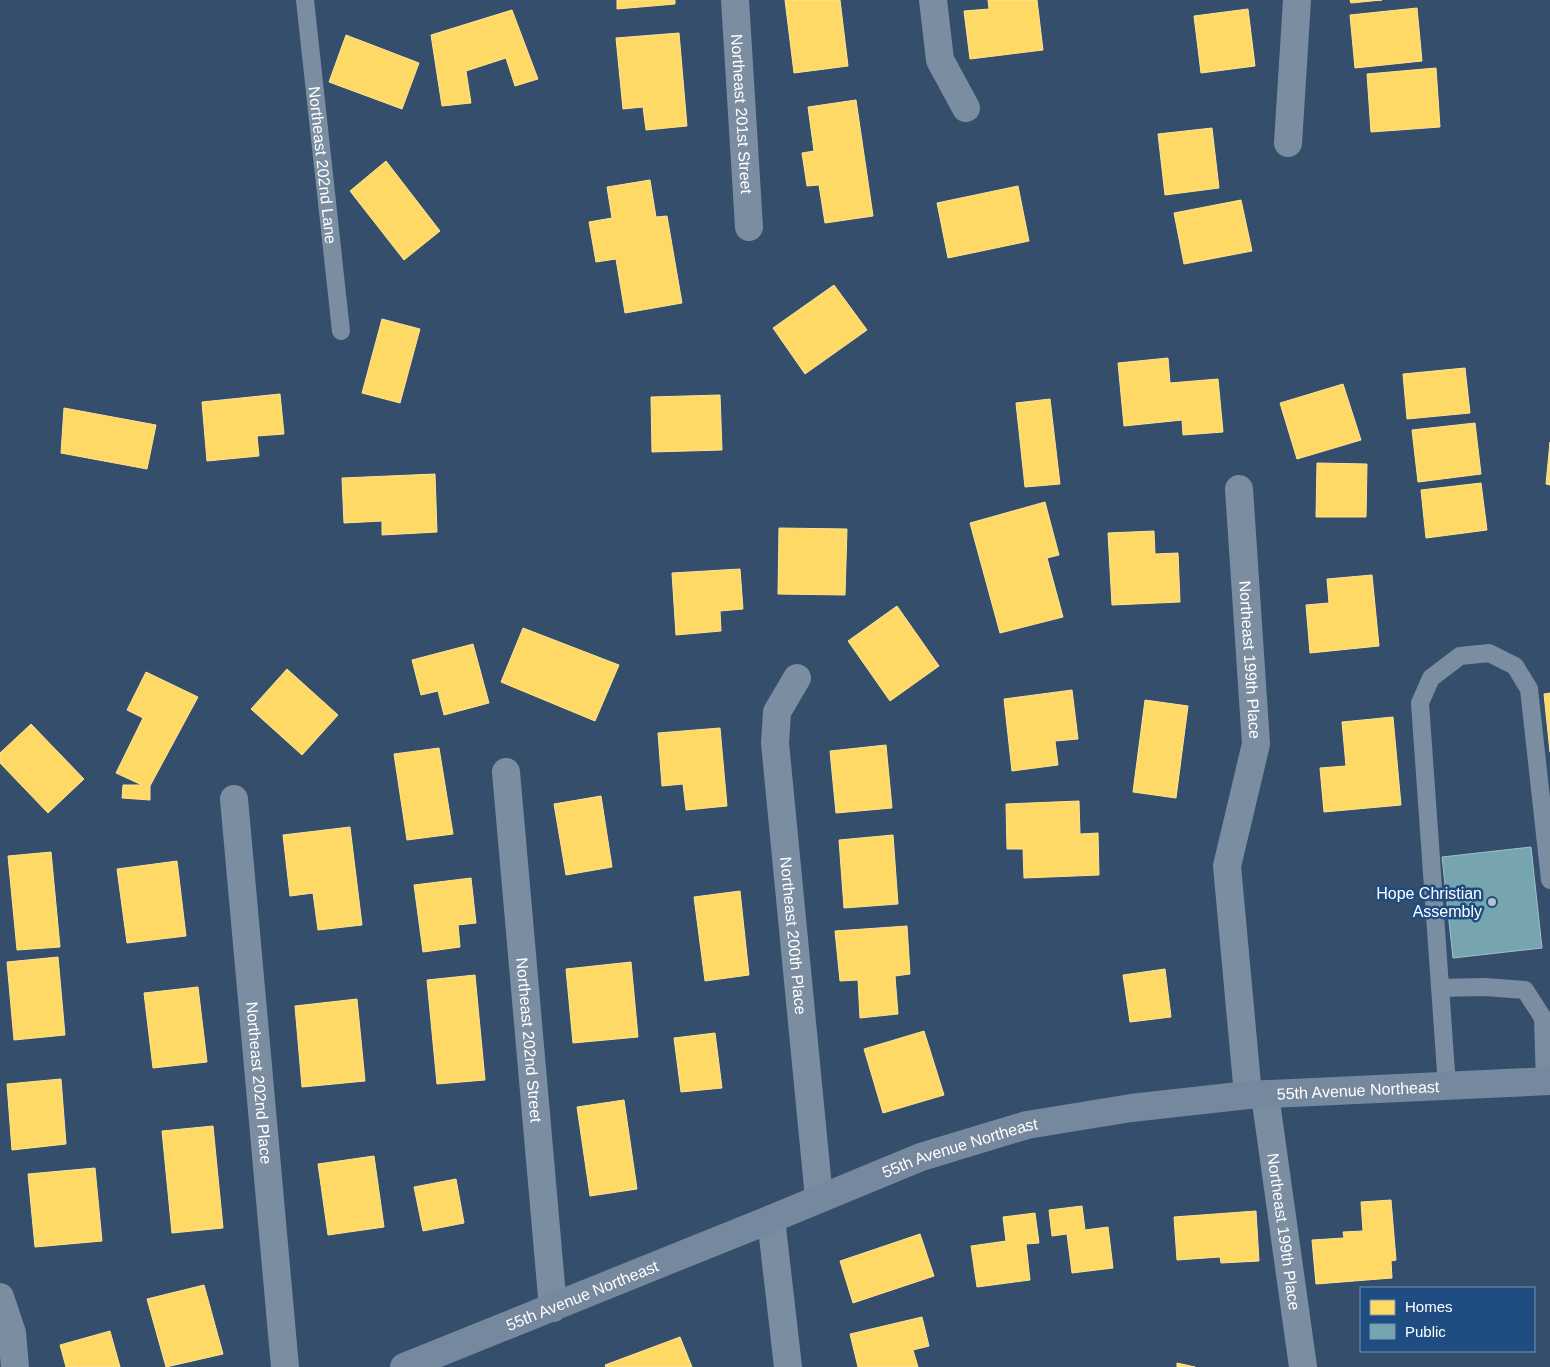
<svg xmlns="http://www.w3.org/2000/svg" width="1550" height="1367" font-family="Arial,sans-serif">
	<rect width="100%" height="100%" fill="#354e6b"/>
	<g fill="#ffd966" stroke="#ffe494">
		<path d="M 617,0 L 675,0 L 675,4 L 617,9 Z"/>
		<path d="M 785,0 L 840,0 L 848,66 L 794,73 Z"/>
		<path d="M 988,0 L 1037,0 L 1043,50 L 970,59 L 964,11 L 989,9 Z"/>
		<path d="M 1350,0 L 1382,0 L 1351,3 Z"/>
		<path d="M 1417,8 L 1422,61 L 1355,68 L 1350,15 Z"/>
		<path d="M 1248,9 L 1255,66 L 1201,73 L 1194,16 Z"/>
		<path d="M 512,10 L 538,79 L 515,86 L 506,58 L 466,71 L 471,103 L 442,106 L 431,35 Z"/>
		<path d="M 679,33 L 687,126 L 646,130 L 643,107 L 623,109 L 616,38 Z"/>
		<path d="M 346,35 L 419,63 L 402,109 L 329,82 Z"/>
		<path d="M 1436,68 L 1440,127 L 1371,132 L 1367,74 Z"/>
		<path d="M 856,100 L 873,216 L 825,223 L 819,185 L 807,186 L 802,153 L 814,151 L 808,107 Z"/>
		<path d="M 1212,128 L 1219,188 L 1165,195 L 1158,134 Z"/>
		<path d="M 386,161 L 440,231 L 404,260 L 350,191 Z"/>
		<path d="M 650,180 L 656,217 L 667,216 L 682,303 L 625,313 L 616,259 L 596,262 L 589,222 L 612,218 L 607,187 Z"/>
		<path d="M 1018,186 L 1029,241 L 948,258 L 937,203 Z"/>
		<path d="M 1241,200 L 1252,251 L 1184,264 L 1174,213 Z"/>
		<path d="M 834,285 L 867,330 L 805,374 L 773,328 Z"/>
		<path d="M 382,319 L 420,329 L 400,403 L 362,393 Z"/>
		<path d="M 1168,358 L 1170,383 L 1218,379 L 1223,432 L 1183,435 L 1182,420 L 1124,426 L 1118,363 Z"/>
		<path d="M 1465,368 L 1470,413 L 1407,419 L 1403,374 Z"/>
		<path d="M 1343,384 L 1361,440 L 1297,459 L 1280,403 Z"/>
		<path d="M 280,394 L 284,434 L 257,436 L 259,456 L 207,461 L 202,402 Z"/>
		<path d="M 720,395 L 722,450 L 652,452 L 651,397 Z"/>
		<path d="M 1050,399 L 1060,484 L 1025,487 L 1016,403 Z"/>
		<path d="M 64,408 L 156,425 L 147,469 L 61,453 Z"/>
		<path d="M 1475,423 L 1481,474 L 1418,482 L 1412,430 Z"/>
		<path d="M 1550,442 L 1550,485 L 1546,484 Z"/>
		<path d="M 1317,463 L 1367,464 L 1366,517 L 1316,517 Z"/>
		<path d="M 435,474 L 437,532 L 382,535 L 382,521 L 344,523 L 342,478 Z"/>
		<path d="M 1481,483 L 1487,530 L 1426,538 L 1421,490 Z"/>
		<path d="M 1045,502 L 1059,555 L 1047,558 L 1063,617 L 1000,633 L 970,523 Z"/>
		<path d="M 779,528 L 847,529 L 845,595 L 778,594 Z"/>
		<path d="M 1154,531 L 1155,554 L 1178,553 L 1180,602 L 1112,605 L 1108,533 Z"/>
		<path d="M 740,569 L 743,609 L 720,611 L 721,631 L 676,635 L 672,573 Z"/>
		<path d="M 1372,575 L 1379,646 L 1310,653 L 1306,605 L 1329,603 L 1327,579 Z"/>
		<path d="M 897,606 L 939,666 L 890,701 L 848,641 Z"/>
		<path d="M 523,628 L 619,665 L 595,721 L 501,682 Z"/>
		<path d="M 473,644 L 489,703 L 444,715 L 438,691 L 421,695 L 412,660 Z"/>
		<path d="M 287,669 L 338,715 L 302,755 L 251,709 Z"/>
		<path d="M 146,672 L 198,697 L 150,786 L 150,800 L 122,798 L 123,785 L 142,785 L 116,773 L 143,718 L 127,710 Z"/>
		<path d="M 1072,690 L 1078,739 L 1055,741 L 1058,765 L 1012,771 L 1004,699 Z"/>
		<path d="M 1550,693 L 1550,752 L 1544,694 Z"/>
		<path d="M 1145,700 L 1188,706 L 1176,798 L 1133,792 Z"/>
		<path d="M 1393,717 L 1401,805 L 1324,812 L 1320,768 L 1346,766 L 1342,722 Z"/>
		<path d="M 31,724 L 84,779 L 48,813 L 0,763 L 0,753 Z"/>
		<path d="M 720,728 L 727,806 L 686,810 L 683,784 L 662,786 L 658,733 Z"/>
		<path d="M 886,745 L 892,808 L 836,813 L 830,751 Z"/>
		<path d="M 439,748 L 453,834 L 407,840 L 394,754 Z"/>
		<path d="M 601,796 L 612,867 L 566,875 L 554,804 Z"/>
		<path d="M 1079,801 L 1080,834 L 1098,833 L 1099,875 L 1024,878 L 1023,849 L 1007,849 L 1006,804 Z"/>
		<path d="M 350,827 L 362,925 L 318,930 L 313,893 L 290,896 L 283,835 Z"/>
		<path d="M 893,835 L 898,904 L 844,908 L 839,840 Z"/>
		<path d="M 51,852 L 60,947 L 17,950 L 8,856 Z"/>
		<path d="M 177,861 L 186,936 L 127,943 L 117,869 Z"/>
		<path d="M 471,878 L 476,923 L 458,925 L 460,947 L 423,952 L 414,885 Z"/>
		<path d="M 740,891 L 749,975 L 705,981 L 694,897 Z"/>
		<path d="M 907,926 L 910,974 L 895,976 L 898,1014 L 860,1018 L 858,980 L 840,981 L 835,931 Z"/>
		<path d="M 58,957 L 65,1035 L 14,1040 L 7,962 Z"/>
		<path d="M 631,962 L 638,1037 L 573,1043 L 566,969 Z"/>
		<path d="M 1165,969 L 1171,1017 L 1130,1022 L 1123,975 Z"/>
		<path d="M 475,975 L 485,1080 L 437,1084 L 427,980 Z"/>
		<path d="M 198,987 L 207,1062 L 153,1068 L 144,993 Z"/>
		<path d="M 357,999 L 365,1081 L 302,1087 L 295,1006 Z"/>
		<path d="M 924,1031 L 944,1095 L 883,1113 L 864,1049 Z"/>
		<path d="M 715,1033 L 722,1088 L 681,1092 L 674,1038 Z"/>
		<path d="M 61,1079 L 66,1144 L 12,1150 L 7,1084 Z"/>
		<path d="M 624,1100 L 637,1189 L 590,1196 L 577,1107 Z"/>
		<path d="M 213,1126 L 223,1228 L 172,1233 L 162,1131 Z"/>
		<path d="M 374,1156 L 384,1227 L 328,1235 L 318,1164 Z"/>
		<path d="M 95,1168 L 102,1241 L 35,1247 L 28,1174 Z"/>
		<path d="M 456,1179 L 464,1223 L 423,1231 L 414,1187 Z"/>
		<path d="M 1391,1200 L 1396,1260 L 1391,1261 L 1392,1278 L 1316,1284 L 1312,1240 L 1344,1238 L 1343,1232 L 1363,1231 L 1361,1202 Z"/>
		<path d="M 1082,1206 L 1085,1230 L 1108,1227 L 1113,1268 L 1072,1273 L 1067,1234 L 1052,1236 L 1049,1210 Z"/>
		<path d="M 1256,1211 L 1259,1261 L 1221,1263 L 1220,1257 L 1177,1260 L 1174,1217 Z"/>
		<path d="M 1035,1213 L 1039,1243 L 1026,1244 L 1030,1280 L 977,1287 L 971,1246 L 1006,1241 L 1003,1217 Z"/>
		<path d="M 920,1234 L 934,1276 L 853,1303 L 840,1261 Z"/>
		<path d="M 204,1285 L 223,1354 L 166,1367 L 147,1299 Z"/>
		<path d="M 922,1317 L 929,1346 L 913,1350 L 918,1367 L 858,1367 L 850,1334 Z"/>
		<path d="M 110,1331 L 120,1367 L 66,1367 L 60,1345 Z"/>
		<path d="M 680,1337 L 692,1367 L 606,1367 L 605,1365 Z"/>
		<path d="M 1177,1363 L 1195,1367 L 1177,1367 Z"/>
	</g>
	<path fill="#76a5af" stroke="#9fc0c7" d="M 1531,847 L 1542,948 L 1453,958 L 1442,857 Z"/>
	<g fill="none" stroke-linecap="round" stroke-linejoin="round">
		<g stroke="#7b8da1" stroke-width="18">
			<path id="s1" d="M 305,0 L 341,331"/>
			<path d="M 1440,988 L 1485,987 L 1525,990 L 1543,1018 L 1545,1082"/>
			<path d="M 1447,1086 L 1420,703 L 1431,678 L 1460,656 L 1489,653 L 1515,666 L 1529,689 L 1550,880"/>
		</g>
		<g stroke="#7b8da1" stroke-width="28">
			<path id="s2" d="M 735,0 L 749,227"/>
			<path d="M 933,0 L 940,60 L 966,108"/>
			<path d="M 1288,143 L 1297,0"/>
			<path id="s3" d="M 1239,489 L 1256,744 L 1227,866 L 1248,1095"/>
			<path id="s4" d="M 797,678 L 777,712 L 775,743 L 819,1198"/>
			<path id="s5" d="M 506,772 L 553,1308"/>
			<path id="s6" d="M 234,799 L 285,1367"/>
			<path id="s7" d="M 1265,1095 L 1303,1367"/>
			<path d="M 771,1219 L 788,1367"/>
			<path d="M 0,1297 L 12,1333 L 15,1367"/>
		</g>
		<path stroke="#76889d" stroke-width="28" id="s8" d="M 404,1367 L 771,1219 L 921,1157 L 1027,1125 L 1131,1108 L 1248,1095 L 1550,1081"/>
	</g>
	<circle fill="#b8c1cb" stroke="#1f4c81" stroke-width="2" cx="1492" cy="902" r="5"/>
	<g text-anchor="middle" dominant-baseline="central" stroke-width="5" stroke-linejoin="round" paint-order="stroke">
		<g font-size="16" fill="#fff" stroke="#1f4c81">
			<text stroke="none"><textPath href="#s2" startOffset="114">Northeast 201st Street</textPath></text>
			<text stroke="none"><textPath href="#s1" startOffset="166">Northeast 202nd Lane</textPath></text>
			<text stroke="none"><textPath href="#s3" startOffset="171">Northeast 199th Place</textPath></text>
			<text stroke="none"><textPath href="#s4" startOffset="264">Northeast 200th Place</textPath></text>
			<text stroke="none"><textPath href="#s5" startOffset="269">Northeast 202nd Street</textPath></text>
			<text stroke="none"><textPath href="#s6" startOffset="285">Northeast 202nd Place</textPath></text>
			<text stroke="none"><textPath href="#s8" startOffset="1002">55th Avenue Northeast</textPath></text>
			<text stroke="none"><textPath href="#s8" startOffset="598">55th Avenue Northeast</textPath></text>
			<text stroke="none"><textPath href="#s7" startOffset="138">Northeast 199th Place</textPath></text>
			<text stroke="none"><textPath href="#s8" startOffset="192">55th Avenue Northeast</textPath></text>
		</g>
		<g font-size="16" fill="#fff" stroke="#1f4c81" text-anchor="end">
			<text x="1482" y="893">Hope Christian<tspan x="1482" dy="18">Assembly</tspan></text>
		</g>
	</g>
	<rect x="1360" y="1287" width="175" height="65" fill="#1f4c81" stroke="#7994b3"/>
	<rect x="1370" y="1300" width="25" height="15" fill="#ffd966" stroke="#7994b3"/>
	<text x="1405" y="1312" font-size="15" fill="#ffffff">Homes</text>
	<rect x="1370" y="1324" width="25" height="15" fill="#76a5af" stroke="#7994b3"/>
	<text x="1405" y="1337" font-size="15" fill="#ffffff">Public</text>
</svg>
